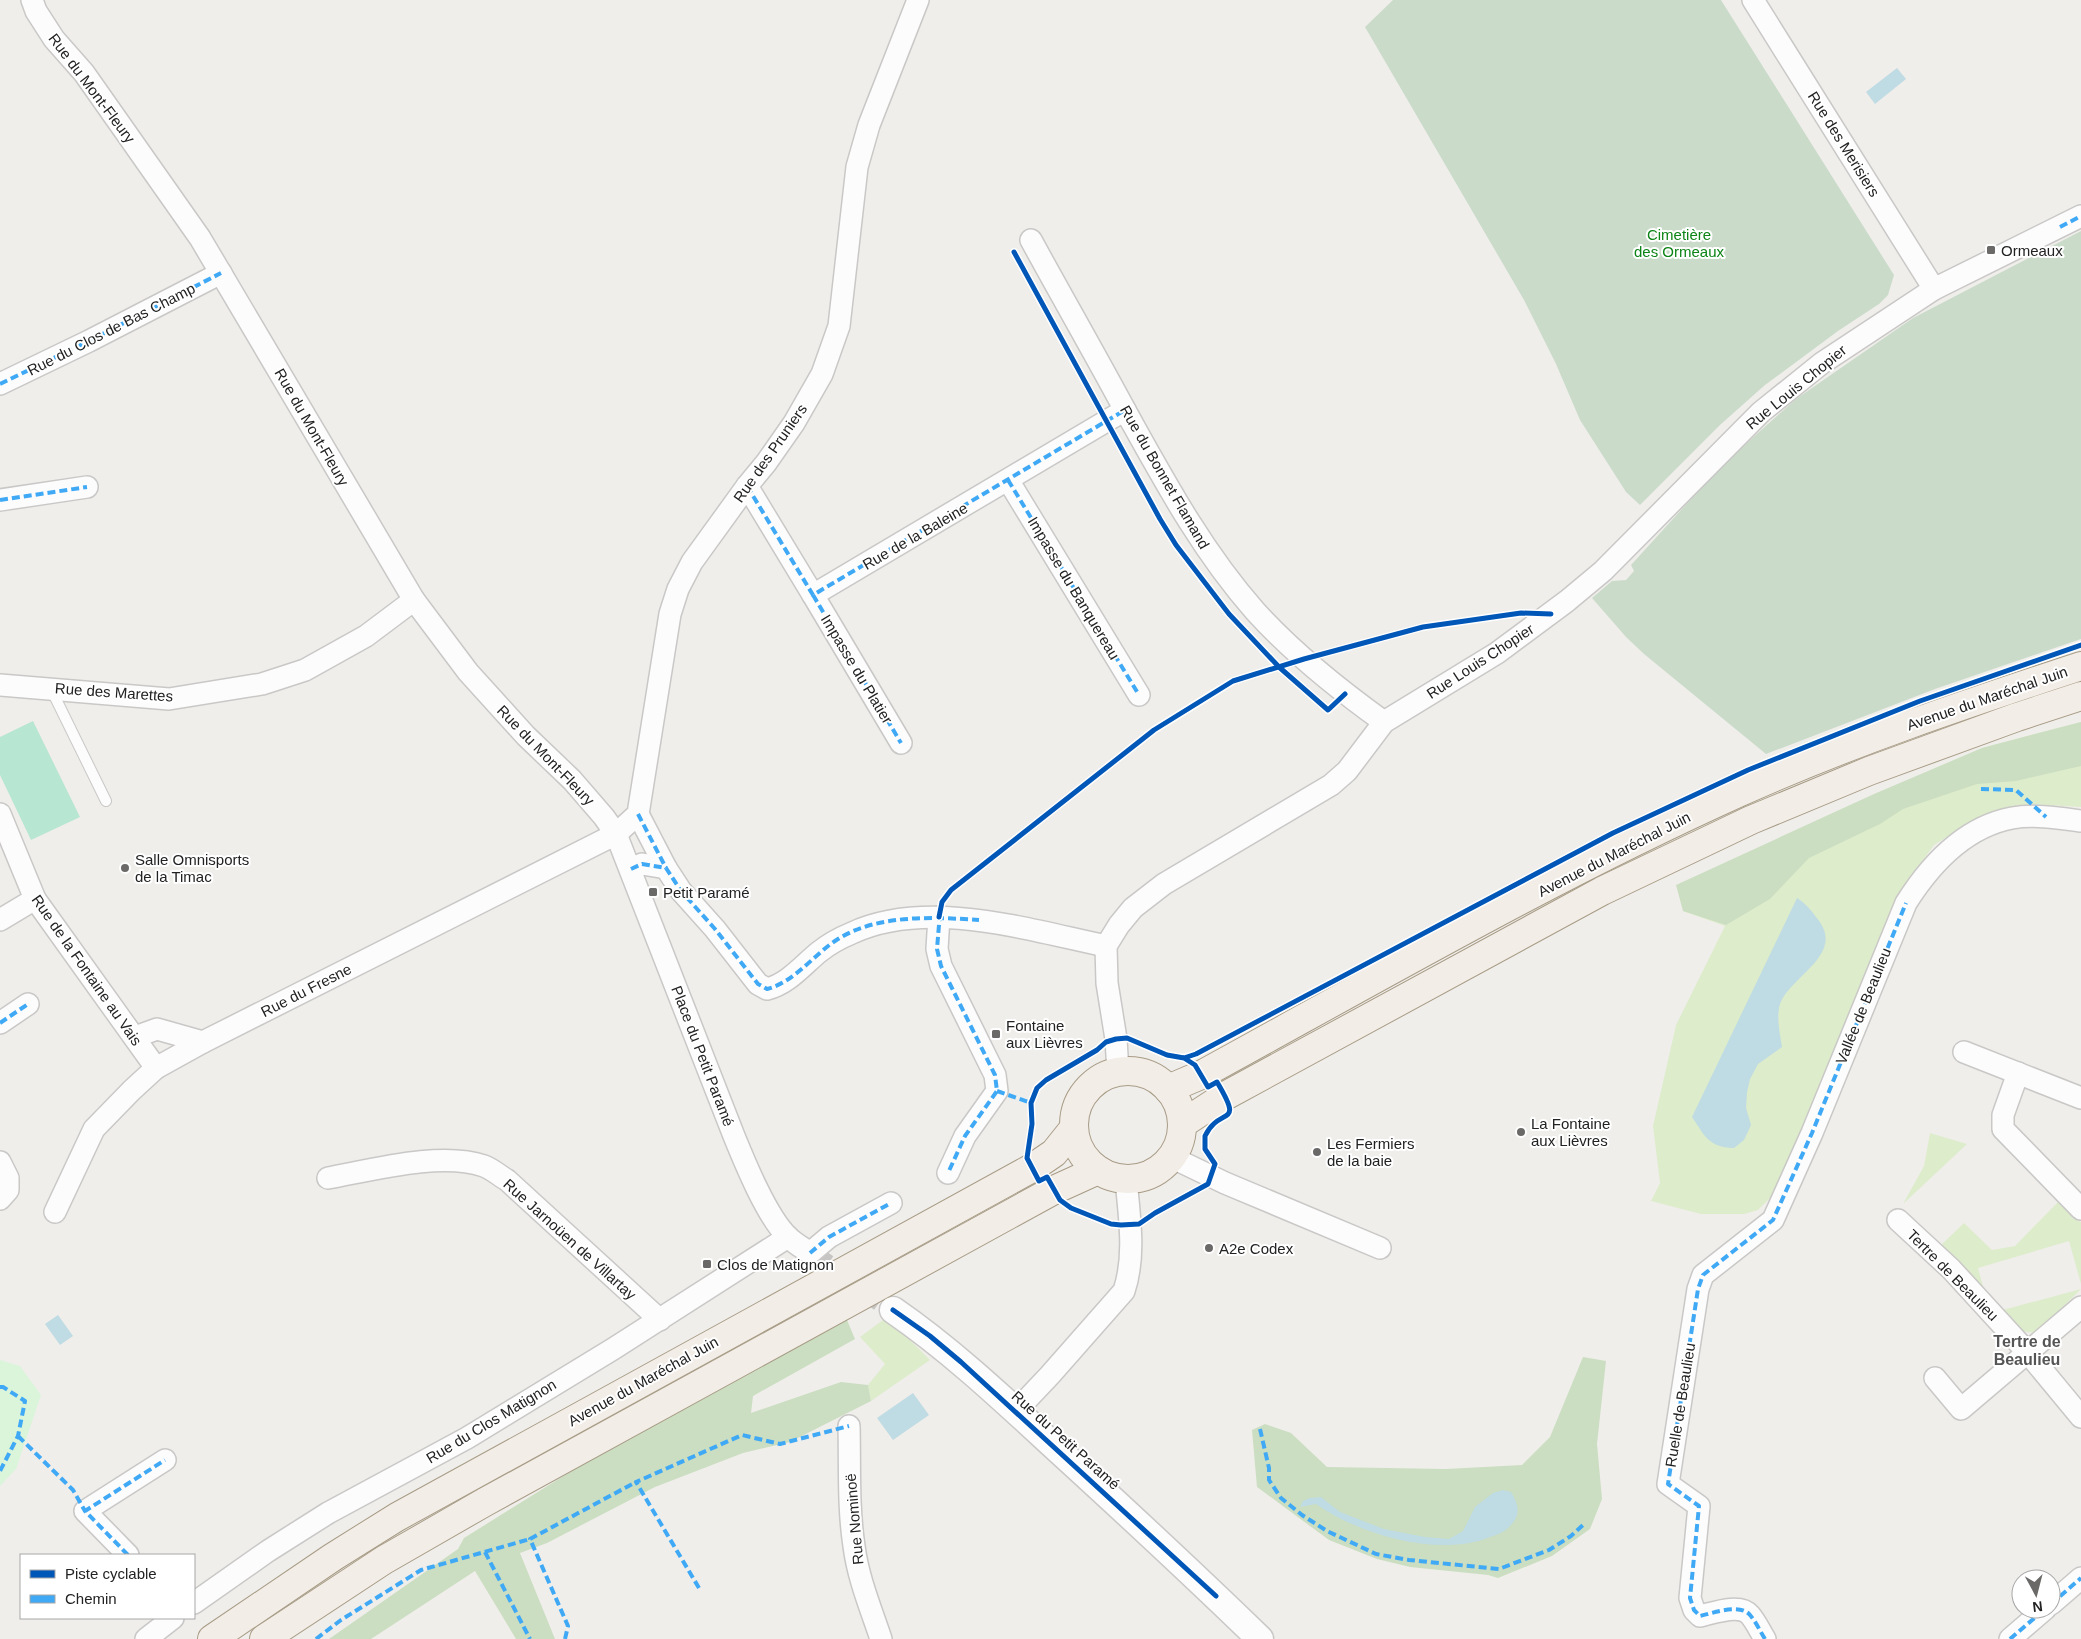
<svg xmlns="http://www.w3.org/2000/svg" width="2081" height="1639" font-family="Helvetica,sans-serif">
	<rect width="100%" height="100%" fill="#f0eeeb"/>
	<g fill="#ddeccb">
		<path d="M 2081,722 L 2081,807 L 2031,804 L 1979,817 L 1934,845 L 1904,887 L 1854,1004 L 1811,1111 L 1774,1194 L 1758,1210 L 1744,1214 L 1701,1214 L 1651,1201 L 1660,1183 L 1653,1126 L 1676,1025 L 1725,926 L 1683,911 L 1982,748 Z"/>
		<path d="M 1930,1133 L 1967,1144 L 1903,1204 L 1924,1166 Z"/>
		<path d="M 2059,1201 L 2073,1218 L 2081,1222 L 2081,1284 L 2069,1241 L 1978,1268 L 1986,1297 L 1941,1245 L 1964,1223 L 1992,1250 L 2015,1246 Z"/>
		<path d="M 2081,1289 L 2038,1332 C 2019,1335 2011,1323 1999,1311 Z"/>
		<path d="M 887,1317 L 930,1360 L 871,1401 L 868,1385 L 885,1364 L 860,1337 Z"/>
	</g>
	<g fill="#cbdec1">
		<path d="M 2081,722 L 2081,766 L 2016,781 L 1977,784 L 1903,809 L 1880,824 L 1809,858 L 1770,899 L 1726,925 L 1683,911 L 1676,885 L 1874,794 L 1982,748 Z"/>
		<path d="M 847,1320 L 855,1339 L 753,1396 L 751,1413 L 841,1382 L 868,1385 L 871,1401 L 790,1442 L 743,1453 L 655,1487 L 547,1543 L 520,1553 L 555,1639 L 516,1639 L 475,1571 L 371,1639 L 329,1639 L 458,1549 L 464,1538 L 610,1447 Z"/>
		<path d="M 1583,1357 L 1606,1361 L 1597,1444 L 1602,1499 L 1590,1529 L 1552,1556 L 1498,1578 L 1488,1575 L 1410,1567 L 1377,1559 L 1329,1540 L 1257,1487 L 1252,1430 L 1265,1424 L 1291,1433 L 1327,1467 L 1446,1469 L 1522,1465 L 1550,1437 Z"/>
	</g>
	<g fill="#cadbca">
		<path d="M 1393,0 L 1721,0 L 1894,275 L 1888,295 L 1879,304 L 1838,331 L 1765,385 L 1720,425 L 1640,505 L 1626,492 L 1580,420 L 1556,364 L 1524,300 L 1365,27 Z"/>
		<path d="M 2081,231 L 2081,639 L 1935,689 L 1766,754 L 1644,654 L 1626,637 L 1592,598 L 1612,581 L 1626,580 L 1634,571 L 1631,565 L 1722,465 L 1796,399 L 1913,318 Z"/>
	</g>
	<path fill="#daf5da" d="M 0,1360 L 20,1366 L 41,1395 L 16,1469 L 0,1486 Z"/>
	<path fill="#b7e6d2" d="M 33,721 L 80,817 L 31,840 L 0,775 L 0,737 Z"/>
	<g fill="#bfdbe3">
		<path d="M 1897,68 L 1906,79 L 1875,104 L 1866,92 Z"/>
		<path d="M 1797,898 C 1805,903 1811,910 1816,917 C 1848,954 1791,975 1780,1004 C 1776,1017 1780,1034 1782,1047 L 1758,1064 L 1750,1079 L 1747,1092 L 1746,1108 L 1751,1125 L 1744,1140 L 1734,1148 C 1708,1147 1705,1136 1692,1117 Z"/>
		<path d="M 58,1315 L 73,1336 L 60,1345 L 45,1324 Z"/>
		<path d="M 913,1393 L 929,1415 L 893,1440 L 877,1418 Z"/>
		<path d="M 1503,1490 L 1511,1492 C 1519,1505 1521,1515 1510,1526 C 1505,1532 1497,1535 1490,1537 C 1439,1558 1360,1535 1316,1504 L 1300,1507 L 1303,1501 L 1310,1498 L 1321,1497 L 1340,1512 L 1384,1529 L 1425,1537 L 1449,1539 L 1463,1531 L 1475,1507 L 1493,1493 Z"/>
	</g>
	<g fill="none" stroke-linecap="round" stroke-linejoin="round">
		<path stroke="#c7c5c3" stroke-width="21" stroke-dasharray="21 11" stroke-linecap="butt" d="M 810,1253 L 893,1310"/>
		<g stroke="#c9c8c7" stroke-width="12">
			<path id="service" d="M 51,689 L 106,801"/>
		</g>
		<g stroke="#c9c8c7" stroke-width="24">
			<g id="minor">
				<path d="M 32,0 L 36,11 L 54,39 L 84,73 L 200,238 L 414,600 L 468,672 L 526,736 L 572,780 L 604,817 L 616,834 L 734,1136 C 745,1163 767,1217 788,1237 C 794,1243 803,1248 810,1253 L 829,1237 L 891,1203"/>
				<path d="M 1753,0 L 1934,289"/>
				<path d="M 1031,240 C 1062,297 1095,354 1126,412 C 1165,482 1202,551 1255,611 C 1293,653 1338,689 1384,722"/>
				<path d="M 0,384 L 89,341 L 221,273"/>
				<path d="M 1008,480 L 1139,695"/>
				<path d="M 747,486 L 813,595 L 1125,410"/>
				<path d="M 0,500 L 87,487"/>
				<path d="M 813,595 L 901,743"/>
				<path d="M 0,685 L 169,699 L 262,684 L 305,670 L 366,636 L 414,600"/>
				<path d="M 0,814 L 35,899 L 156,1068"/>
				<path d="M 638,814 L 666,868"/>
				<path d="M 631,869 L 642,864 L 666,868 L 681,891 L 715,929 L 758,984 L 767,989 C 788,984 803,965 819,952 C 829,944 840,938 852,933 C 927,898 1029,930 1106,946"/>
				<path d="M 939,917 L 937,949 L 941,966 L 995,1075 L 997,1091 L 965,1136 L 948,1173"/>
				<path d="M 0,920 L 35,899"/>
				<path d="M 0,1023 L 28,1004"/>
				<path d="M 135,1037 L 157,1029 L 203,1042"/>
				<path d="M 1964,1052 L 2081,1098"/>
				<path d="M 1118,1072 L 1116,1039 L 1107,983 L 1106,946 L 1119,925 L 1133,908 L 1164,884 L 1331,785 L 1347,771 L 1384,722 L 1497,653 L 1567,601 L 1603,571 L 1761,412 L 1822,363 L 1934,289 L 2081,216"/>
				<path d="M 2018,1073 L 2003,1115 L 2003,1129 L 2081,1209"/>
				<path d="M 1171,1157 L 1225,1183 L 1380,1248"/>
				<path d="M 0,1162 L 8,1178 L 8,1190 L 0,1199"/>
				<path d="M 328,1178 C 372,1170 442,1151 484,1166 C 492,1169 500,1176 507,1180 L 660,1320"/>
				<path d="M 55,1212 L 94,1129 L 132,1090 L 156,1068 L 203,1042 L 616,834 L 638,814 L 670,614 L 678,589 L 692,562 L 747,486 L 766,463 L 794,423 L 822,374 L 839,326 L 857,167 L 869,125 L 918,0"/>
				<path d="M 1898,1220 L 1951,1269 L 2028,1353 L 2081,1417"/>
				<path d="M 1935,1378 L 1961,1409 L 2081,1307"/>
				<path d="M 1016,1411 L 1050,1375 L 1124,1291 C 1136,1255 1129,1215 1126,1179"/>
				<path d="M 849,1426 C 850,1466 848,1507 854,1546 C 858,1578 871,1609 881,1639"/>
				<path d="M 128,1555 L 85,1511 L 165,1460"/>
				<path d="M 194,1603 L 268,1551 L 328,1513 L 467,1438 L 613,1349 L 788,1237"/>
				<path d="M 2051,1604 L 2081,1578"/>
				<path d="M 146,1639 L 173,1618"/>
				<path d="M 1765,1639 C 1760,1631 1756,1622 1750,1615 C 1740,1603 1713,1613 1700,1616 L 1694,1610 L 1690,1598 L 1699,1506 L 1668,1484 L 1698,1289 L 1703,1275 L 1773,1220 L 1812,1133 L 1906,903 C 1930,865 1965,827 2012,818 C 2034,814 2059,818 2081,821"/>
				<path d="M 2010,1639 L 2045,1609"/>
			</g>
		</g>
		<g stroke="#c9c8c7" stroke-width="29">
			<path id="tertiary" d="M 893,1310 C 951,1350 1003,1399 1055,1447 C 1124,1510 1193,1574 1260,1639"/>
		</g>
		<g stroke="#a79c86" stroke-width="30">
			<g id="primary">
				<circle cx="1128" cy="1125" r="54"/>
				<path d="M 1168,1089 L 1201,1075 C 1378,978 1554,876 1738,793 C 1849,743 1965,704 2081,666"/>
				<path d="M 1182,1124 L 1225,1096 L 1602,891 L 1751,820 L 1869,771 L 2017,717 L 2081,696"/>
				<path d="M 212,1639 L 333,1557 L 397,1517 L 1032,1168 L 1054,1153 L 1074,1128"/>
				<path d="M 264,1639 L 384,1560 L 485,1502 L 1054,1190 L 1098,1170"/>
			</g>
		</g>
		<use href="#service" stroke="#fdfcfc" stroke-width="10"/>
		<use href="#minor" stroke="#fdfcfc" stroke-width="21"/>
		<use href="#tertiary" stroke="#fdfcfc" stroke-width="26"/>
		<use href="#primary" stroke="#f3ede7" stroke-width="28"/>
		<g stroke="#3fa9f5" stroke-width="4" stroke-dasharray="8 4" stroke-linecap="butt">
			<path d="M 2060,227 L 2081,216"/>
			<path d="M 0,384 L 89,341 L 221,273"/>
			<path d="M 1008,480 L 1139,695"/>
			<path d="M 747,486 L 813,595 L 1125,410"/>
			<path d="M 0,500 L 87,487"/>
			<path d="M 813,595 L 901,743"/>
			<path d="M 1981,789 L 2016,790 L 2046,817"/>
			<path d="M 638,814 L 666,868"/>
			<path d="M 631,869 L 642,864 L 666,868 L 681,891 L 715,929 L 758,984 L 767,989 C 795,982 814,954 838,939 C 878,914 934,917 979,920"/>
			<path d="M 940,913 L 937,949 L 941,966 L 995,1075 L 997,1091 L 965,1136 L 948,1173"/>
			<path d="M 0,1023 L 28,1004"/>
			<path d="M 997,1091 L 1031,1103"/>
			<path d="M 810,1253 L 829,1237 L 891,1203"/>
			<path d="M 0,1387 L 3,1387 L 25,1401 L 18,1436 L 0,1471"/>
			<path d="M 1260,1429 L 1269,1468 L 1269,1480 L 1281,1498 L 1302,1515 L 1327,1531 L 1376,1554 L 1409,1560 L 1499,1569 L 1549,1550 L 1571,1536 L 1584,1524"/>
			<path d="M 18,1436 L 73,1490 L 85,1511"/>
			<path d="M 485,1552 L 530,1639"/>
			<path d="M 128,1555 L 85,1511 L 165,1460"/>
			<path d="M 699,1588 L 636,1482 L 742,1435 L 780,1444 L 849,1426"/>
			<path d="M 2051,1604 L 2081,1578"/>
			<path d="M 316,1639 L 341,1620 L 421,1570 L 530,1539"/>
			<path d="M 565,1639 L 568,1626 L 530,1539 L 636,1482"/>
			<path d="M 1765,1639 C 1760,1631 1756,1622 1750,1615 C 1740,1603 1713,1613 1700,1616 L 1694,1610 L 1690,1598 L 1699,1506 L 1668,1484 L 1698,1289 L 1703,1275 L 1773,1220 L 1812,1133 L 1906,903"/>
			<path d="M 2010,1639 L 2045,1609"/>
		</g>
		<g stroke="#fff" stroke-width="8">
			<g id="cycleway">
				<path d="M 1014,252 L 1160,519 L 1176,545 L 1229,614 L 1279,667 L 1328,710 L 1345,694"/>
				<path d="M 939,917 L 942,902 L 951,890 L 1154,730 L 1233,681 L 1304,659 L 1423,627 L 1521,613 L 1551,614"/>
				<path d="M 1184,1058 L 1195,1065 L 1208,1087 L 1217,1082 C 1245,1129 1220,1105 1205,1136 L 1205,1149 L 1215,1164 L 1208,1184 L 1155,1213 L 1139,1224 L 1121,1225 L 1111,1224 L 1071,1208 L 1060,1200 L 1047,1177 L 1039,1181 L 1027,1158 L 1032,1124 L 1031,1103 L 1037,1088 L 1046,1080 L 1097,1050 L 1106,1042 L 1116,1039 L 1127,1038 L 1167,1055 L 1184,1058 L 1196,1054 L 1613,833 L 1748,770 L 1920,701 L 2081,645"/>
				<path d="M 893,1310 L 930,1336 L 961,1362 L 1216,1596"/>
			</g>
		</g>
		<use href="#cycleway" stroke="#0057b8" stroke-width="5"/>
	</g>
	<g fill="#6a6968" stroke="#fff" stroke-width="2">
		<rect x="1986" y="245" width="10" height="10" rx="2.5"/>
		<circle cx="125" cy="868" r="5"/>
		<rect x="648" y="887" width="10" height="10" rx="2.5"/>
		<rect x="991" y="1029" width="10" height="10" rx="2.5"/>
		<circle cx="1521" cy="1132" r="5"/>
		<circle cx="1317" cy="1152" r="5"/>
		<circle cx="1209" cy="1248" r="5"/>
		<rect x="702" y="1259" width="10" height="10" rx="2.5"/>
	</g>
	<g text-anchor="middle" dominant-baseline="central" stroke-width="4" stroke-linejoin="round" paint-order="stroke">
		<g font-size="15" fill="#222" stroke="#fff">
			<text transform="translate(92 88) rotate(53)">Rue du Mont-Fleury</text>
			<text transform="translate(1844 144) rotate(58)">Rue des Merisiers</text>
			<text transform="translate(111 329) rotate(-27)">Rue du Clos de Bas Champ</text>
			<text transform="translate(1796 387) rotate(-39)">Rue Louis Chopier</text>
			<text transform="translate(312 427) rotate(60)">Rue du Mont-Fleury</text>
			<text transform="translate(770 453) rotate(-55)">Rue des Pruniers</text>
			<text transform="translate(1165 477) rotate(60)">Rue du Bonnet Flamand</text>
			<text transform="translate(915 536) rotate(-30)">Rue de la Baleine</text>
			<text transform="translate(1074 588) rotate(59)">Impasse du Banquereau</text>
			<text transform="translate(1480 661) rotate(-33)">Rue Louis Chopier</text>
			<text transform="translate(857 669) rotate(59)">Impasse du Platier</text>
			<text transform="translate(114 692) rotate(4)">Rue des Marettes</text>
			<text transform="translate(1987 698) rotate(-19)">Avenue du Maréchal Juin</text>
			<text transform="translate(546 755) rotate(46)">Rue du Mont-Fleury</text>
			<text transform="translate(1614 854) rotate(-27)">Avenue du Maréchal Juin</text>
			<text transform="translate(87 970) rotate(55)">Rue de la Fontaine au Vais</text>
			<text transform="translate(306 990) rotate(-27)">Rue du Fresne</text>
			<text transform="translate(1863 1006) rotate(-68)">Vallée de Beaulieu</text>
			<text transform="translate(703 1056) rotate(69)">Place du Petit Paramé</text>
			<text transform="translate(570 1239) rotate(42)">Rue Jarnoüen de Villartay</text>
			<text transform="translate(1953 1275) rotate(45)">Tertre de Beaulieu</text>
			<text transform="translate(643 1381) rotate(-29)">Avenue du Maréchal Juin</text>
			<text transform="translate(1680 1405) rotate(-81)">Ruelle de Beaulieu</text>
			<text transform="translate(491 1421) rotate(-31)">Rue du Clos Matignon</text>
			<text transform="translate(1066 1440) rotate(42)">Rue du Petit Paramé</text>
			<text transform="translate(854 1519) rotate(-95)">Rue Nominoë</text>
		</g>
		<g font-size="15" fill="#0c8416" stroke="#fff">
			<text x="1679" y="234">Cimetière<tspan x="1679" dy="17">des Ormeaux</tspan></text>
		</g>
		<g font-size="15" fill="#222" stroke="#fff" text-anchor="start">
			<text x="2001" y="250">Ormeaux</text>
			<text x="135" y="859">Salle Omnisports<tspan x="135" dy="17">de la Timac</tspan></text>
			<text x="663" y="892">Petit Paramé</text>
			<text x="1006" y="1025">Fontaine<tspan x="1006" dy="17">aux Lièvres</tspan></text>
			<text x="1531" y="1123">La Fontaine<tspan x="1531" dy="17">aux Lièvres</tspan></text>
			<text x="1327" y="1143">Les Fermiers<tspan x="1327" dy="17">de la baie</tspan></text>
			<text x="1219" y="1248">A2e Codex</text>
			<text x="717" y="1264">Clos de Matignon</text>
		</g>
		<g font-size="16" font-weight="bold" fill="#555" stroke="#fff">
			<text x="2027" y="1341">Tertre de<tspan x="2027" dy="18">Beaulieu</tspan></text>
		</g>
	</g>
	<rect x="20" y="1554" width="175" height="65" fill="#ffffff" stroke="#a7a7a7"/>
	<rect x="30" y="1570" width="25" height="8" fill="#0057b8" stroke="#a7a7a7"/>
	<text x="65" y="1579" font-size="15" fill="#222222">Piste cyclable</text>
	<rect x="30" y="1595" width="25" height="8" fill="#3fa9f5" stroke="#a7a7a7"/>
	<text x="65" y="1604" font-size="15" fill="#222222">Chemin</text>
	<g transform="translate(2036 1594) rotate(173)"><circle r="24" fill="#ffffff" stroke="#a7a7a7"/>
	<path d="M0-4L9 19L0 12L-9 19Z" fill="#6a6968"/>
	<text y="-8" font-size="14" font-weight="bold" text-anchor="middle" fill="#222222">N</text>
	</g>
</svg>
